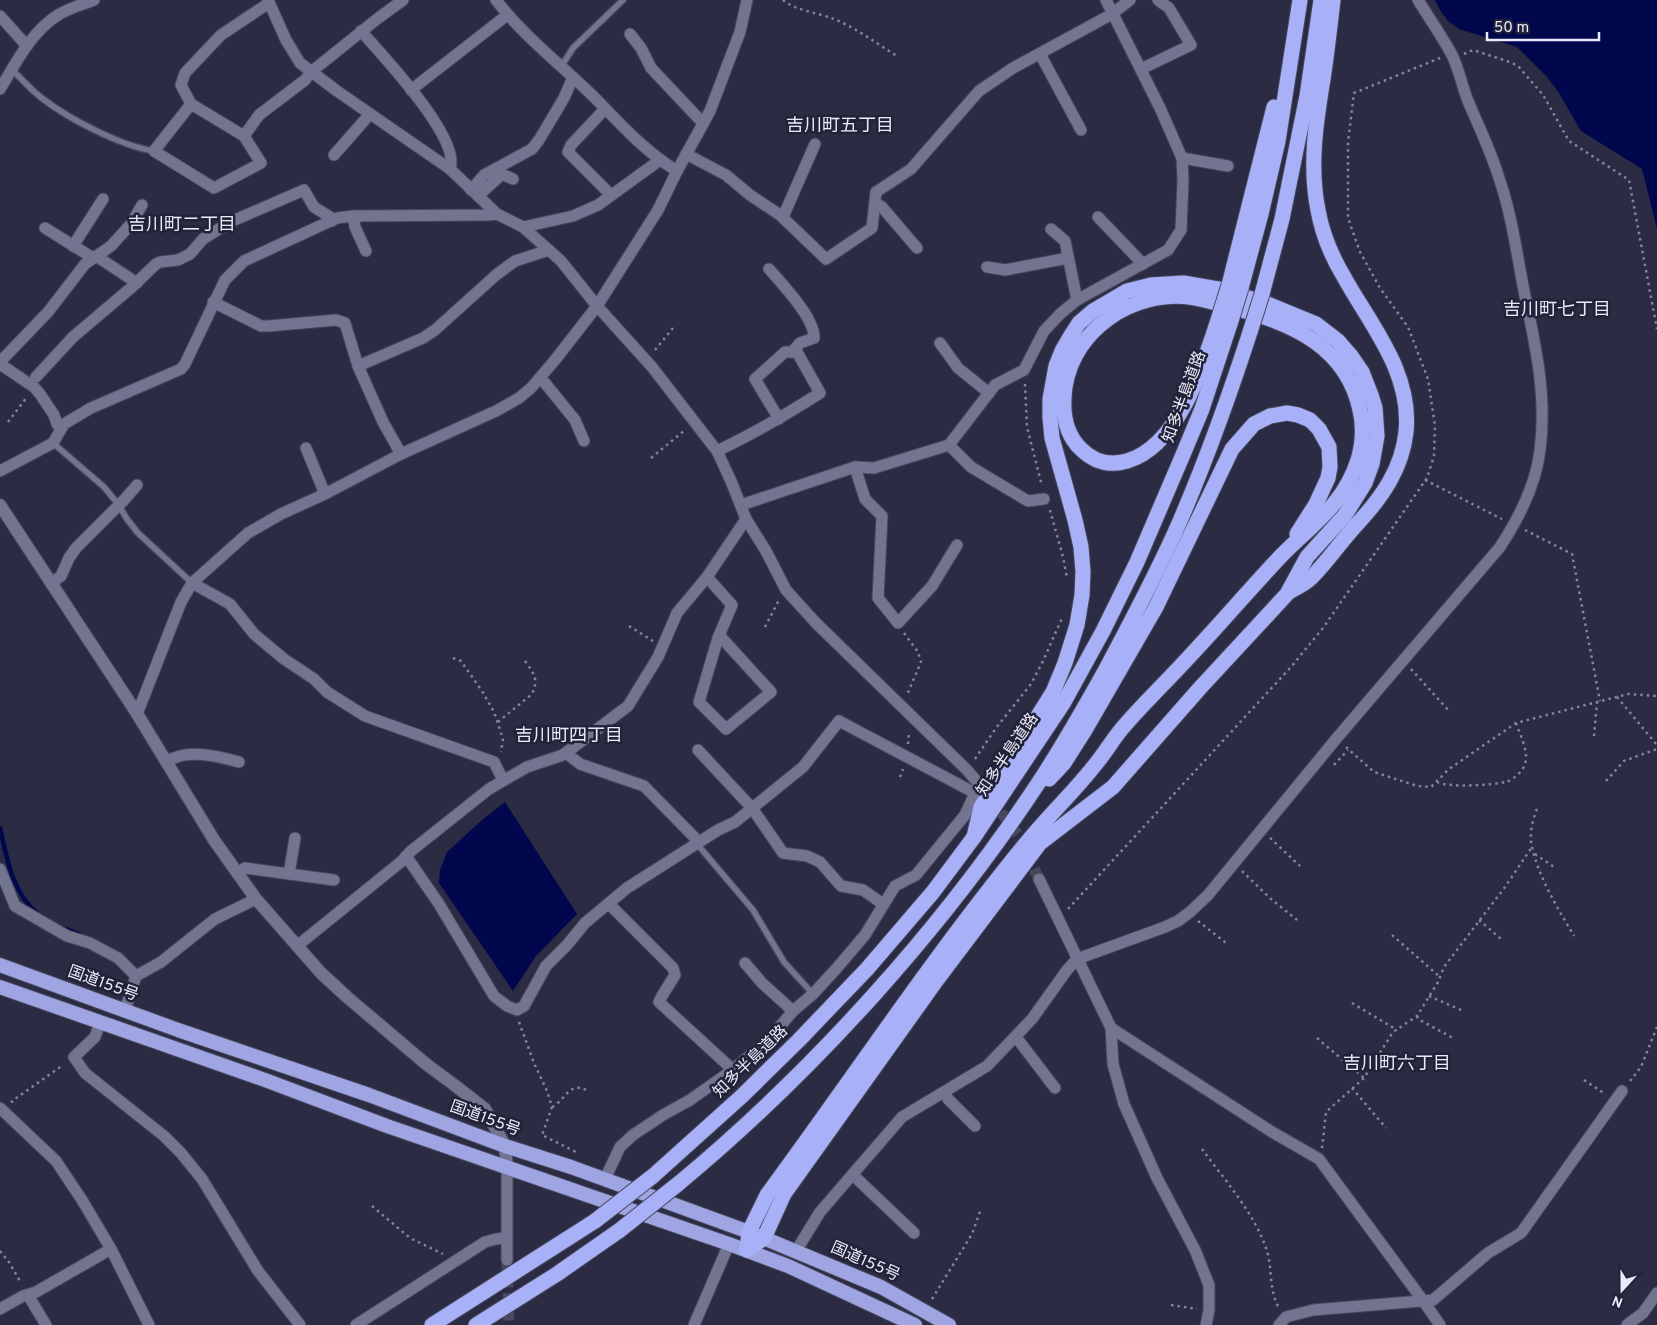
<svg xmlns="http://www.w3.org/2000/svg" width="1657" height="1325" font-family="Overpass,'Noto Sans JP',sans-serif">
	<rect width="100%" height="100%" fill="#2b2b43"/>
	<g fill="#00074d">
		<path d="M 1435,0 L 1657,0 L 1657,229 L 1642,169 L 1581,131 L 1559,93 L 1547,77 L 1517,47 L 1459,29 L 1448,21 L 1440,10 Z"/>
		<path d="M 505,802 L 577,914 L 536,956 L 513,991 L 439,883 L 440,870 L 447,852 L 482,820 Z"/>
	</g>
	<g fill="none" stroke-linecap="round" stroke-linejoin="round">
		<g stroke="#00074d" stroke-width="4.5">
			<path d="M 0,828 C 7,859 12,892 37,913"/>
			<path d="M 63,928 L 79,934"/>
		</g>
		<g stroke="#48485e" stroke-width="11" stroke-dasharray="11 5.5" stroke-linecap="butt">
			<path d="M 991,799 L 1018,835 L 1039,879"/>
			<path d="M 507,1260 L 509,1325"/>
		</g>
		<g stroke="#47475b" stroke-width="8">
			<g id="service">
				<path d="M 561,67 L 573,48 L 623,0"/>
				<path d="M 12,70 C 22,79 32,91 43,99 C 69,119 121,146 154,151"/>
				<path d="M 53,443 L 104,487 L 118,504 L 127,519 L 138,533 L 192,583"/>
				<path d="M 697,844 L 753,910 L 784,962 L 813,994"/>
			</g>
		</g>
		<g stroke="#47475b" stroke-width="13">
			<g id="minor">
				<path d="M 268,0 L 286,40 L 300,63 L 337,91 L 450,169 L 497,214 L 523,227 L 561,261 L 597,306 L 652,367 L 717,451 L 731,481 L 746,519 L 766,551 L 786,590 L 816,623 L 967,770 L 979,784 L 975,793"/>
				<path d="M 496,0 C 525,38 563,66 597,100 C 622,126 646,152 677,171"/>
				<path d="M 0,16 L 27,46"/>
				<path d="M 361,31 C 382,55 462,139 450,169"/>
				<path d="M 630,34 L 641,48 L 651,68 L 700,120 L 704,122"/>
				<path d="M 1040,54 L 1081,130"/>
				<path d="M 1141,69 L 1191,45 L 1169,8 L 1158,0"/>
				<path d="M 0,89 C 16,63 31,32 58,15 C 69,8 81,5 94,0"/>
				<path d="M 411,90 L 507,15"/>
				<path d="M 191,104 L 154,151 L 214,188 L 261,163 L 244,136 L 191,104 L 181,85 L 185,73 L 221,35 L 269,3"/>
				<path d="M 605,109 L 571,145 L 568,152 L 611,195"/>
				<path d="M 244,136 L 259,115 L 305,80 L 311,72 L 377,19 L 403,0"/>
				<path d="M 686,154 L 726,175 L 750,195 L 780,215 L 826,259 L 872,228 L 876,192 L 911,169 L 979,91 L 1013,68 L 1112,14 L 1130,0"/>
				<path d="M 334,155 L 370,114"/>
				<path d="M 1182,158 L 1228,166"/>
				<path d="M 471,190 L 484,175 L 532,149 L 539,140 L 564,98 L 573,77"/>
				<path d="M 478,196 L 500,176 L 504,175 L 513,179"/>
				<path d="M 875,203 L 882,207 L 917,248"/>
				<path d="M 353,216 L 355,227 L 366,251"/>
				<path d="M 783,217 L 815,144"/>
				<path d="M 1098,217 L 1143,264"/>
				<path d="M 523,227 L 573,216 L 598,205 L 660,160"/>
				<path d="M 45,228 L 93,258"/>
				<path d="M 1051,229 L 1065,241 L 1077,300"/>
				<path d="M 73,246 L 103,199"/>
				<path d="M 96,256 L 137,283"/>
				<path d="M 987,267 L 1005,270 L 1068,258"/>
				<path d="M 769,269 C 782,284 815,318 814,338 L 800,343 L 792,352"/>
				<path d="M 213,302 L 261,326 L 268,326 L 336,320 L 345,323 L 358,366 L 383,422 L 401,454"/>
				<path d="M 940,343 L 958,368 L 989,393"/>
				<path d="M 0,362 L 48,312 L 85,264 L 111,246 L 131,224 L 142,205"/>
				<path d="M 0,364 L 34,387 L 40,394 L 54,415 L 57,424 L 61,429"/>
				<path d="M 358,366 L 423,338 L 435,330 L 496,275 L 515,261 L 549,250"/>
				<path d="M 36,377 L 73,337 L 132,287 L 156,264 L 160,262 L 178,260 L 190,254 L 203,239 L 230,222 L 304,190 L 314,207 L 330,217 L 332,221"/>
				<path d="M 539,379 L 545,383 L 575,420 L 584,441"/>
				<path d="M 949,445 L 971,467 L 1028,501 L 1044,499"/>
				<path d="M 306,448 L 325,494"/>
				<path d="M 717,451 C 753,434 787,414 820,393 L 797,352 L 785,352 L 755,379 L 779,419"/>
				<path d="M 855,467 L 865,499 L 882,516 L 878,598 L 898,623 L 932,586 L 957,545"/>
				<path d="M 0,471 L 53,443 L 64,424 L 91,408 L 181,369 L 185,364 L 225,280 L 244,261 L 337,218 L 353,216 L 488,215 L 497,214"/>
				<path d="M 741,505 L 855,467 L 874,468 L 949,445 L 995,385 L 1024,370 L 1044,331 L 1060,314 L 1077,300 L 1168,250 L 1181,230 L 1183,181 L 1182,158 L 1160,108 L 1106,0"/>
				<path d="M 707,577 L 732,605 L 718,638 L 699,702 L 726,729 L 771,692 L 719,635"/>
				<path d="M 51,583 L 61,576 L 69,558 L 76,548 L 124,500 L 137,485"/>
				<path d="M 192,583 L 230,604 L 254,634 L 284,659 L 314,679 L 327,692 L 365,716 L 494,762 L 503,780"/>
				<path d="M 136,712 L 139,709 L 181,602 L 192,583 L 248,533 L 281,514 L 325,494 L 401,454 L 496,411 L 519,398 L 531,388 L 555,360 L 597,306 L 658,210 L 677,171 L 710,111 L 740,32 L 747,0"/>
				<path d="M 698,750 L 752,808 L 783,853 L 807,856 L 820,862 L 841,886 L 863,890 L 883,904"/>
				<path d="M 566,753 L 580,764 L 644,786 L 699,842"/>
				<path d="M 166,762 C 187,748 217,756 239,762"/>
				<path d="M 406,856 L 439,904 L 494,996 L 507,1006 L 517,1010 L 524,1006 L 546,966 L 567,945 L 585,923 L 627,888 L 718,830 L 735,822 L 803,767 L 839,721 L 975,793 L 965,815 L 916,875 L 895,886 L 865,935 L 836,969 L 813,994 L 793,1011 L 766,1043 L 724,1076 L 690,1100 L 663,1115 L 633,1135 L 620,1147 L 605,1179"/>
				<path d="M 0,869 L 15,906 L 67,936 L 90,943 L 118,958 L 136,976"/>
				<path d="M 237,873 L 245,868 L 334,880"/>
				<path d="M 289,874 L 295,838"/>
				<path d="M 1039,879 L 1111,1028 L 1113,1064 L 1124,1104 L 1157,1178 L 1195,1250 L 1209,1285 L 1209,1310 L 1206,1325"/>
				<path d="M 609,904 L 673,968 L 675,975 L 662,996 L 659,1002 L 732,1069"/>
				<path d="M 297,946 L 402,861 L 411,851 L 489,789 L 527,767 L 563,755 L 628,706 L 658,657 L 677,613 L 707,577 L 746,519"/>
				<path d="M 745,963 L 762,983 L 793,1011"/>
				<path d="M 125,1010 L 136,976 L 161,962 L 215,919 L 256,899"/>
				<path d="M 100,1023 L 95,1037 L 74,1057 L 85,1073 L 164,1136 L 181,1153 L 202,1179 L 258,1271 L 300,1325"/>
				<path d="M 1111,1028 L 1272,1132 L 1319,1159 L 1424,1302 L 1440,1325"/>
				<path d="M 1016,1037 L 1055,1088"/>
				<path d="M 944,1093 L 948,1099 L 975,1126"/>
				<path d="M 0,1108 L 56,1161 L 82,1200 L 111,1249 L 149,1325"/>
				<path d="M 507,1167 L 507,1260"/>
				<path d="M 853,1175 L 914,1233"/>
				<path d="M 796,1251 L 820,1212 L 902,1117 L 987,1066 L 1032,1019 L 1067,970 L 1077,959 L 1165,927 L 1178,921 L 1190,912 L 1208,895 L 1336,739 L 1500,547 C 1519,518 1536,485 1540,450 C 1547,398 1536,347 1525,296 C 1517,256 1512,214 1498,175 C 1490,149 1478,125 1468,101 C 1462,86 1459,69 1452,55 C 1442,36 1429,18 1418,0"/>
				<path d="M 28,1295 L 46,1325"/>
				<path d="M 0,1309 L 23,1296 L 36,1292 L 111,1249"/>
				<path d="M 356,1325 L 485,1242 L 496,1239 L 506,1238"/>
				<path d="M 694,1325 L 729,1244"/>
				<path d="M 1279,1325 L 1286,1317 L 1313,1310 L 1433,1300 L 1488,1253 L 1521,1233 L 1622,1091"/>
				<path d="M 1627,1325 L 1643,1313 L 1657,1293"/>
			</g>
		</g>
		<g stroke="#47475b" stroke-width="14">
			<path id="tertiary" d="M 0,505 L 136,712 L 214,840 L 256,899 L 321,973 L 347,997 L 426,1064 L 457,1087 L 485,1109 L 505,1146 L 507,1167"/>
		</g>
		<g stroke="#47475b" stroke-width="16">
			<g id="trunk">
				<path d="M 0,965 L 178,1030 L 369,1095 L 505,1146 L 571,1167 L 749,1232 L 881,1287 L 949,1325"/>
				<path d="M 0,987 L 265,1080 L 387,1126 L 729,1244 L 788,1266 L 915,1325"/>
			</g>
		</g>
		<g stroke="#47475b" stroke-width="17">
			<g id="motorway">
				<path d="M 1229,285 L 1274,107"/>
				<path d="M 1241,288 L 1261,214 L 1278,141 L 1300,0"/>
				<path d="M 1262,294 L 1282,219 L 1307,96 L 1321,0"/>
				<path d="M 1289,592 C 1296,588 1305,584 1311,578 C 1328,561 1341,541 1358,523 C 1382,497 1402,469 1406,432 C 1412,372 1371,326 1344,277 C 1332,257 1322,233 1318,210 C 1309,166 1316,122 1323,79 C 1327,53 1330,26 1333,0"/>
				<path d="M 1049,779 L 1064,763 L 1085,730 L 1156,607 L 1232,449 L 1254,424 L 1270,416 L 1287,413 L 1298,415 L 1310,420 L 1319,429 L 1329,447 L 1330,467 L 1328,478 L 1316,504 L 1297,534"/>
				<path d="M 653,1176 L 742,1096 L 799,1040 L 867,969 L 933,892 L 974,837 L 1064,702 L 1103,631 L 1137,562 L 1182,457 L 1202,409 L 1230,324"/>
				<path d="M 678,1184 C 814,1071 944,927 1041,779 C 1064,744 1085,707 1105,671 C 1131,622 1158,572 1180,521 C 1207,458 1230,394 1251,329"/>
				<path d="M 747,1250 L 764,1238 L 784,1194 L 936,981 L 1040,843 L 1113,787 L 1200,688 L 1287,594 L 1307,557 L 1345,515 L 1365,483 L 1372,464 L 1377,436 L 1375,408 L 1371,395 L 1362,372 L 1351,356 L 1338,341 L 1316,324 L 1265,303 L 1218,289 L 1183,283 L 1151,285 L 1127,291 L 1093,311 L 1079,323 L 1070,337 L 1062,351 L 1056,366 L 1050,399 L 1050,418 L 1052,438 L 1075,520 L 1081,547 L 1083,572 L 1082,595 L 1077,625 L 1065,663 L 1053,692 L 981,807 L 974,837"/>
				<path d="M 747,1250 L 749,1232 L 767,1195 C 854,1077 935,954 1028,841 C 1049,815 1074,792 1095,765 C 1106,752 1114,737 1125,725 C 1146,701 1168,680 1189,657 C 1220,624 1249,590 1280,557 C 1311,525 1344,505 1358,460 C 1363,443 1364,427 1360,410 C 1347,348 1294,324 1238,309 C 1222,305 1205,299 1189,297 C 1132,291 1074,329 1065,387 C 1062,409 1064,433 1081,449 C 1094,462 1110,466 1127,461 C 1179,446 1204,363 1219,317"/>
				<path d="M 432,1325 L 595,1221"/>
				<path d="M 476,1325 L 557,1274 L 620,1230"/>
			</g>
		</g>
		<g stroke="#858599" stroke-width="2.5" stroke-dasharray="2.5 4" stroke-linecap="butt">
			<path d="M 783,0 C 794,10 819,13 834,19 C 856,28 876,43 897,56"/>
			<path d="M 1464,54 L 1473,50 L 1510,62 L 1518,66 L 1543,95 L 1569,141 L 1629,180 L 1657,329"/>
			<path d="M 655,350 L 673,328"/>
			<path d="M 1025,384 L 1027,427 L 1042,486"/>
			<path d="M 8,422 L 27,397"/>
			<path d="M 651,458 L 685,430"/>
			<path d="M 1425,480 L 1502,519"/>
			<path d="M 1050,510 L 1063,557 L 1067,578"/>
			<path d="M 1525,530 L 1572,554 L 1600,701"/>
			<path d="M 629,626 L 653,641"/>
			<path d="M 765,627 L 779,600"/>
			<path d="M 904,633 L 918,652 L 921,662 L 907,695"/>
			<path d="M 453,658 L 461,661 L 482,691 L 494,712 L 503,739 L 501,752"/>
			<path d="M 1411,669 L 1450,712"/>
			<path d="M 1617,697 L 1657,745"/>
			<path d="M 498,722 L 532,694 C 539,679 534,674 525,661"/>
			<path d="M 1594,736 L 1597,702"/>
			<path d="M 908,744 L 909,732"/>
			<path d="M 1346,747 L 1374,772 L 1417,786 L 1431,787 L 1449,769 L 1516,723 L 1628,694 L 1657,696"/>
			<path d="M 975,759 L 996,728 L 1031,684 L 1043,661 L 1062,618"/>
			<path d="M 1334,765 L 1348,750"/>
			<path d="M 900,777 L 903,769"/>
			<path d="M 1606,781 L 1624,761 L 1657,749"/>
			<path d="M 1437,782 C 1449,788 1492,785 1506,782 C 1513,780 1523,771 1525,764 C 1529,751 1520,735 1516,723"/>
			<path d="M 1537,809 C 1532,821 1529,835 1532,847 C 1539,878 1558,909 1574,936"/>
			<path d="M 1270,838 L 1300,866"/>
			<path d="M 1535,854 L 1554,867"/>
			<path d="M 1242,871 L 1271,899 L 1297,920"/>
			<path d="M 1068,909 L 1291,667 L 1323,628 L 1427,478 L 1434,456 L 1435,426 L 1428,379 L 1408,327 L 1380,288 L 1360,252 L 1348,218 L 1348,142 L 1354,93 L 1440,58"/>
			<path d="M 1479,920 L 1501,939"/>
			<path d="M 1198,921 L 1226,943"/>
			<path d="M 1392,935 L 1440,977"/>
			<path d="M 1429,996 L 1461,1010"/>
			<path d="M 1352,1003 L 1397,1030"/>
			<path d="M 1417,1016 L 1418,1019 L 1453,1038"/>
			<path d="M 519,1022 L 534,1063 L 547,1091 L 552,1107 L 542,1135 L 576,1152"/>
			<path d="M 1317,1038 L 1364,1078"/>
			<path d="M 1584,1080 L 1605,1094"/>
			<path d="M 1630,1081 L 1641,1067 L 1657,1027"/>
			<path d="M 1352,1088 L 1386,1128"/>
			<path d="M 12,1103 L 12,1101 L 63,1065"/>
			<path d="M 552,1107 C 566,1100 569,1080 588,1091"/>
			<path d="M 1322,1148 L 1326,1112 L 1364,1078 L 1393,1032 L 1417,1016 L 1438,982 L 1444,967 L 1505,887 L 1532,847"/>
			<path d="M 1202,1149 C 1224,1179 1254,1213 1266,1248 C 1273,1267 1268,1289 1279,1308"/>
			<path d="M 372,1206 L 410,1238 L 443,1254"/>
			<path d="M 0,1251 L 9,1262 L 21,1283"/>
			<path d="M 932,1299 L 972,1234 L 981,1209"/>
			<path d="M 1171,1305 L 1197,1309"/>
		</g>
		<use href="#service" stroke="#73748f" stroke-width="5.5"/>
		<use href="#minor" stroke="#73748f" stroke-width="11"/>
		<use href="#tertiary" stroke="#73748f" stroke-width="12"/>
		<use href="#trunk" stroke="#9ea5e2" stroke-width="14"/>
		<use href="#motorway" stroke="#a8b1f7" stroke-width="15"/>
		<g stroke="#47475b" stroke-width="17" stroke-linecap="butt">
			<g id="motorway-bridge">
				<path d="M 1219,317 L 1229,285"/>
				<path d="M 1230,324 L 1241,288"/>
				<path d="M 1251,329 L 1262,294"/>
				<path d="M 595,1221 L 653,1176"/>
				<path d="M 620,1230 L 678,1184"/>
			</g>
		</g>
		<use href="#motorway-bridge" stroke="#a8b1f7" stroke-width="15"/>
	</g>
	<g text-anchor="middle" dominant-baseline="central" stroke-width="5" stroke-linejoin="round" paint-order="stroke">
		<g font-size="16" fill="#eaeafa" stroke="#222238">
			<text transform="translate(1185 397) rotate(-70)">知多半島道路</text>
			<text transform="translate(1008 755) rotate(-56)">知多半島道路</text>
			<text transform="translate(103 984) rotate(20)">国道155号</text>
			<text transform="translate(751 1062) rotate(-44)">知多半島道路</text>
			<text transform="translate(485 1119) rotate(20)">国道155号</text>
			<text transform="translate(865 1262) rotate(24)">国道155号</text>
		</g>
		<g font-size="18" fill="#eaeafa" stroke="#222238">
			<text x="840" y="126">吉川町五丁目</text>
			<text x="182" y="225">吉川町二丁目</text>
			<text x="1557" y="310">吉川町七丁目</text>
			<text x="569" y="736">吉川町四丁目</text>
			<text x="1397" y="1064">吉川町六丁目</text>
		</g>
	</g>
	<g transform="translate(1622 1290) rotate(201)" stroke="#222238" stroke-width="4" paint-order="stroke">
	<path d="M0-4L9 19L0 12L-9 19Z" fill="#eaeafa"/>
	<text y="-8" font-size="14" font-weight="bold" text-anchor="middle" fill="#eaeafa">N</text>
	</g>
	<path d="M1487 32v8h112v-8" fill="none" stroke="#eaeafa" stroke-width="2.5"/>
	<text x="1494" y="32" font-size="15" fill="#eaeafa" stroke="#222238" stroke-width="4" paint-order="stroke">50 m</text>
</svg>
